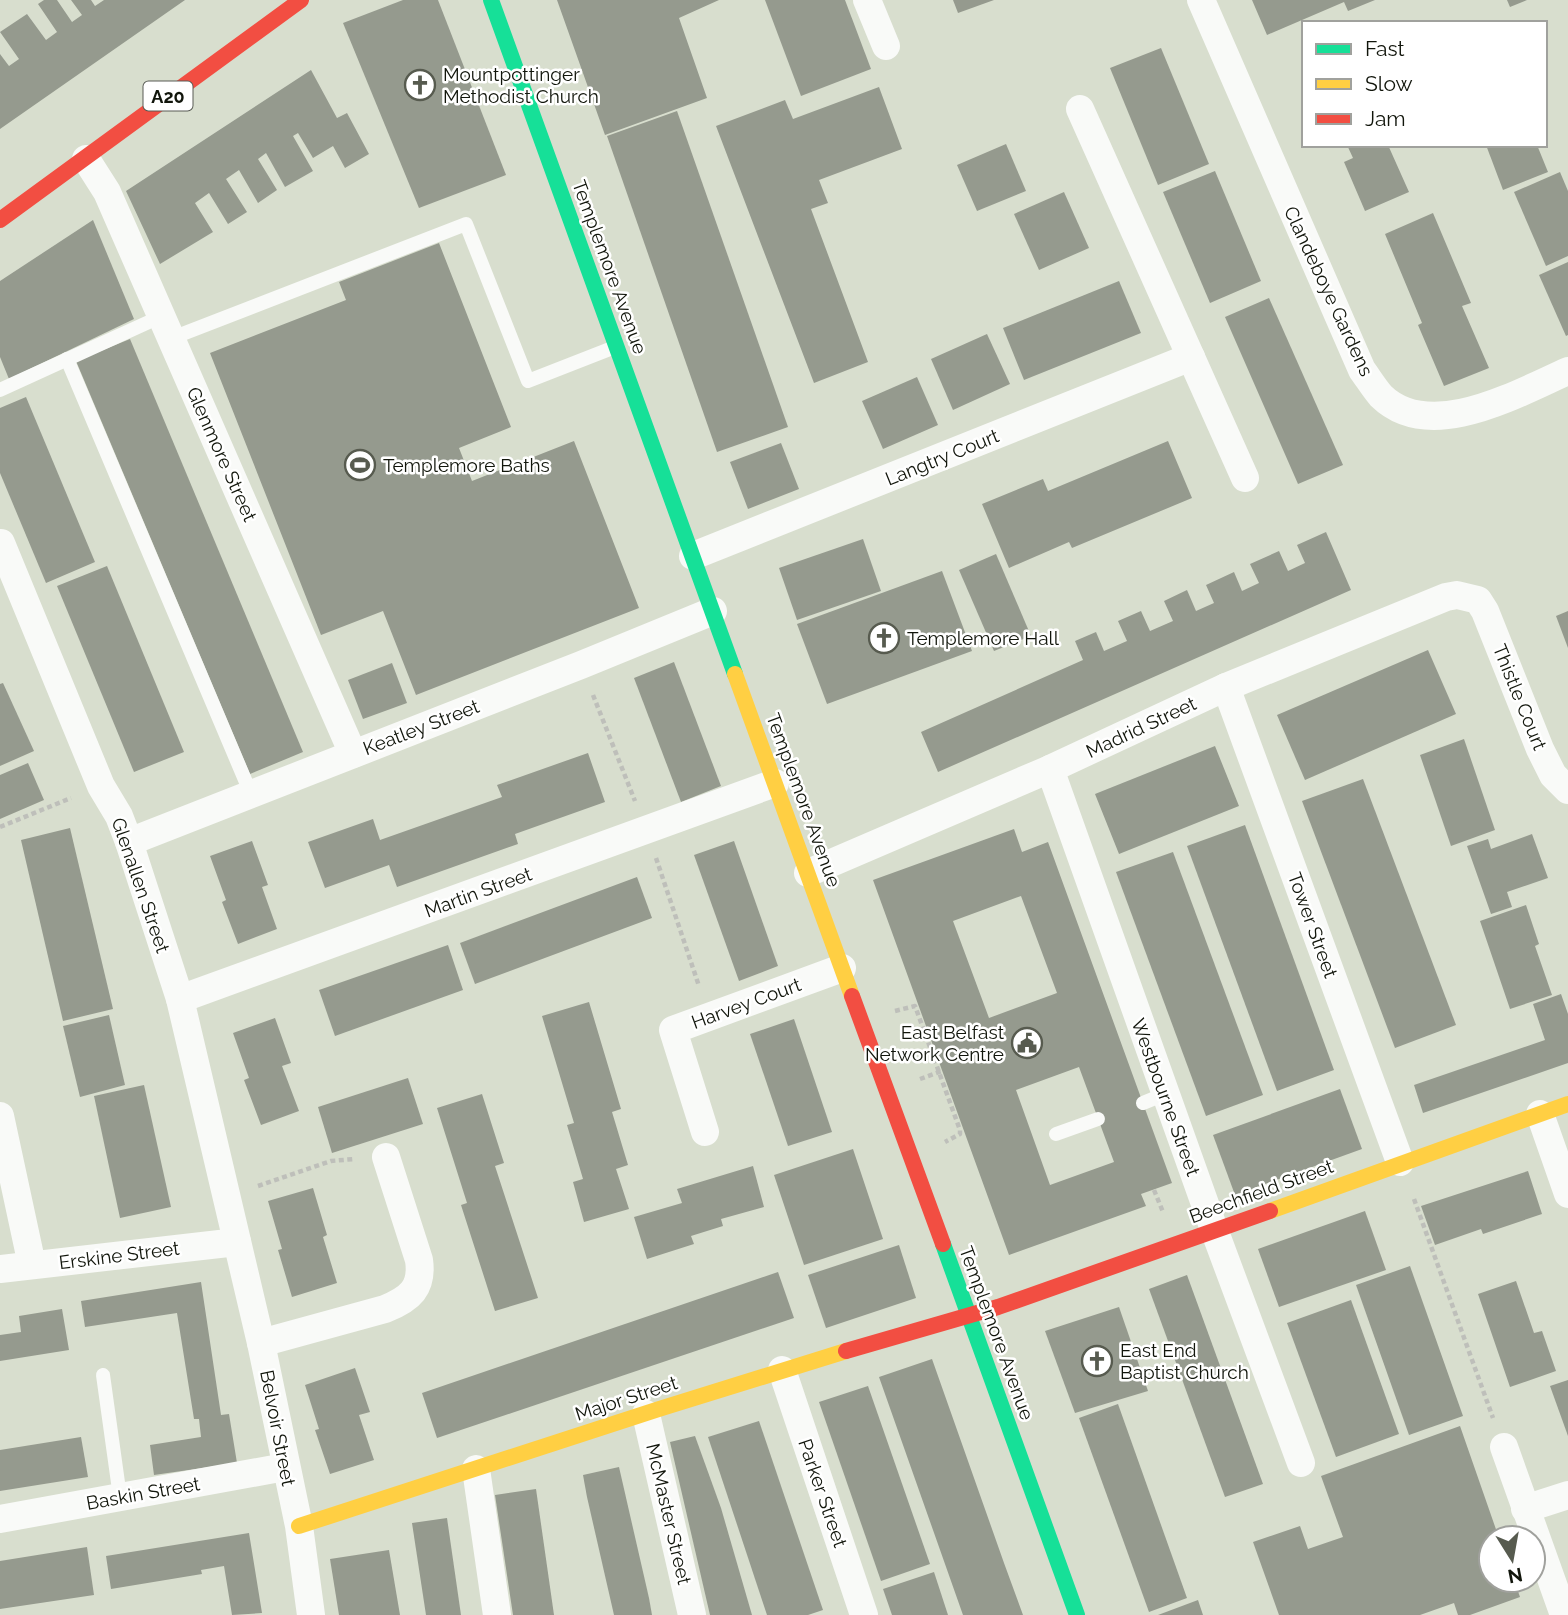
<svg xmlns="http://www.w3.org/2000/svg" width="1568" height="1615" font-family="Raleway,sans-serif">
	<rect width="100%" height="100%" fill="#d8dece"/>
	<g fill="#959a8e" fill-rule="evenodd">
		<path d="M 44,0 L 57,0 L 72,22 L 82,15 L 71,0 L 91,0 L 95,6 L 104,0 L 185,0 L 0,129 L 0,54 L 9,66 L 19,59 L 0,32 L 27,14 L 46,40 L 57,32 L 38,4 Z"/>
		<path d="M 403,0 L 438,0 L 506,175 L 419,208 L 343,23 Z"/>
		<path d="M 557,0 L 719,0 L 679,18 L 707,98 L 605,135 Z"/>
		<path d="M 765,0 L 845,0 L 871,69 L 801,96 Z"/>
		<path d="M 953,0 L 994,0 L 958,13 Z"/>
		<path d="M 1252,0 L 1375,0 L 1348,11 L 1344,2 L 1267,35 Z"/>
		<path d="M 1507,0 L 1527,0 L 1510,7 Z"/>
		<path d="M 1161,48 L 1209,164 L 1158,185 L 1110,68 Z"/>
		<path d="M 311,70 L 337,118 L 347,113 L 369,154 L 345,168 L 333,146 L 313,158 L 298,133 L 293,136 L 313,171 L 285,187 L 266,153 L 258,159 L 277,190 L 258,203 L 239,170 L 226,179 L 247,212 L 228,224 L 209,193 L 195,203 L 213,232 L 160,264 L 126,191 Z"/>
		<path d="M 879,87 L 902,149 L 819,180 L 828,203 L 811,209 L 868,362 L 814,383 L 716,126 L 785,100 L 793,119 Z"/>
		<path d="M 677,111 L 788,427 L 717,452 L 607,136 Z"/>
		<path d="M 1006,144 L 1026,191 L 977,211 L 957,165 Z"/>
		<path d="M 1347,145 L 1388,145 L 1409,192 L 1365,211 L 1344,162 L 1353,158 Z"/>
		<path d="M 1486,145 L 1537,145 L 1548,172 L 1503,190 Z"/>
		<path d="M 1215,171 L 1261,281 L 1210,303 L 1163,192 Z"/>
		<path d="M 1560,172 L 1568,191 L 1568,256 L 1546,266 L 1514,192 Z"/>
		<path d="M 1064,192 L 1089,248 L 1039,270 L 1014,214 Z"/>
		<path d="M 1433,213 L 1471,303 L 1462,306 L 1489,368 L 1444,386 L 1418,325 L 1422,323 L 1385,234 Z"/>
		<path d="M 93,220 L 134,319 L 9,379 L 0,357 L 0,281 Z"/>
		<path d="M 439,243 L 511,427 L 459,448 L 472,481 L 574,441 L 639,608 L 416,695 L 383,611 L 321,635 L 210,353 L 346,300 L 339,282 Z"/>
		<path d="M 1568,262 L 1568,335 L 1566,336 L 1539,275 Z"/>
		<path d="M 1119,281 L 1141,333 L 1024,380 L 1003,328 Z"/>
		<path d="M 1269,298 L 1343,465 L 1298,484 L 1225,317 Z"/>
		<path d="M 987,334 L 1010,384 L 953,410 L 931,359 Z"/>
		<path d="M 130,339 L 303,752 L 250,774 L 76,361 Z"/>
		<path d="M 917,377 L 938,425 L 883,449 L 862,401 Z"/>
		<path d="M 26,397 L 95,562 L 46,583 L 0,473 L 0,408 Z"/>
		<path d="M 1168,441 L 1192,498 L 1072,548 L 1069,542 L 1009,568 L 982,504 L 1043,479 L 1048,491 Z"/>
		<path d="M 781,443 L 799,489 L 748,509 L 730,462 Z"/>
		<path d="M 1326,532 L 1351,590 L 938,772 L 921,732 L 1083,660 L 1075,641 L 1096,632 L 1104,651 L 1127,641 L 1118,621 L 1141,611 L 1150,631 L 1173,621 L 1164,601 L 1187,590 L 1196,611 L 1214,603 L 1206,585 L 1234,572 L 1242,591 L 1259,583 L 1250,564 L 1279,551 L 1288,571 L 1305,563 L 1297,545 Z"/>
		<path d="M 863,539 L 881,591 L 797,620 L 779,568 Z"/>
		<path d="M 996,554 L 1031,636 L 994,651 L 959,570 Z"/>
		<path d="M 107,566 L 184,752 L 134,772 L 57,586 Z"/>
		<path d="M 942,571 L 972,651 L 827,704 L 797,624 Z"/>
		<path d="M 1568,611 L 1568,648 L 1556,616 Z"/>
		<path d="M 1428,650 L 1456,714 L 1305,780 L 1277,715 Z"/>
		<path d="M 674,662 L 721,786 L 681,802 L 634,678 Z"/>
		<path d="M 392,663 L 407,703 L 363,719 L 348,680 Z"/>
		<path d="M 3,683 L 34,751 L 0,766 L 0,684 Z"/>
		<path d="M 1464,739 L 1495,830 L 1451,846 L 1420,755 Z"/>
		<path d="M 1215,746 L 1239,806 L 1119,854 L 1095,794 Z"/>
		<path d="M 588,753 L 605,802 L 515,834 L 518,844 L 397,887 L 389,865 L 325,888 L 308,842 L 373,819 L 380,840 L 502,797 L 497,785 Z"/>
		<path d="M 28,763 L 44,800 L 0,819 L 0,775 Z"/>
		<path d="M 1363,779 L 1456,1025 L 1395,1048 L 1302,801 Z"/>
		<path d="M 1245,825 L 1334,1070 L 1277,1091 L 1187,846 Z"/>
		<path d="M 70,828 L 113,1009 L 63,1021 L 21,840 Z"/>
		<path d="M 1014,829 L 1022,852 L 1048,842 L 1172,1183 L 1141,1194 L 1146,1206 L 1009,1255 L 873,880 ZM 1021,896 L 1057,993 L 989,1018 L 953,921 ZM 1079,1067 L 1114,1162 L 1050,1185 L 1016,1090 Z"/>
		<path d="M 1532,834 L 1548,878 L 1507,892 L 1512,907 L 1491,914 L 1467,846 L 1488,839 L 1491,849 Z"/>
		<path d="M 252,841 L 268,885 L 262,887 L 277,929 L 238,944 L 222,902 L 226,900 L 210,856 Z"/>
		<path d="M 734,841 L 778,966 L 739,981 L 694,855 Z"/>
		<path d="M 1173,852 L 1263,1095 L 1206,1116 L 1116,872 Z"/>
		<path d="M 637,877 L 652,918 L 475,984 L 460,943 Z"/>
		<path d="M 1526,905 L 1539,944 L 1535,946 L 1552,995 L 1510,1009 L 1480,921 Z"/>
		<path d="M 448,945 L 463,990 L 335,1036 L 319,990 Z"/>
		<path d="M 1561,994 L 1568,1014 L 1568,1063 L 1423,1113 L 1414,1085 L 1545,1040 L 1533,1004 Z"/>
		<path d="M 589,1002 L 621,1109 L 612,1112 L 628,1165 L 616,1169 L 629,1209 L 584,1222 L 573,1182 L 583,1179 L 567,1125 L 574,1123 L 542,1016 Z"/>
		<path d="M 109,1015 L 125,1085 L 80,1097 L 63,1026 Z"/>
		<path d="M 275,1018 L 291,1063 L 282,1066 L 299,1111 L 261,1125 L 244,1080 L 249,1078 L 233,1033 Z"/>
		<path d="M 794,1019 L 832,1132 L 788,1146 L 750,1034 Z"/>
		<path d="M 408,1078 L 423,1124 L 332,1153 L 318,1107 Z"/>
		<path d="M 144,1085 L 171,1207 L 120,1218 L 94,1096 Z"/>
		<path d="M 1340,1089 L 1362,1149 L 1235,1195 L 1213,1135 Z"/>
		<path d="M 482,1094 L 504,1163 L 495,1166 L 538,1298 L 495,1311 L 461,1205 L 467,1203 L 437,1108 Z"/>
		<path d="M 853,1149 L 883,1239 L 804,1265 L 774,1175 Z"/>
		<path d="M 753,1166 L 764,1207 L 721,1219 L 723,1226 L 691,1236 L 694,1244 L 647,1259 L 634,1217 L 682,1203 L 677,1189 Z"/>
		<path d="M 1528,1171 L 1542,1214 L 1483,1234 L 1481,1229 L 1435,1245 L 1421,1206 Z"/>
		<path d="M 313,1188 L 327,1235 L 323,1237 L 337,1283 L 292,1297 L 278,1250 L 282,1249 L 268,1201 Z"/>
		<path d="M 1365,1211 L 1386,1270 L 1279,1307 L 1258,1249 Z"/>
		<path d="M 899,1245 L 916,1298 L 826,1328 L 808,1275 Z"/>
		<path d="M 1410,1266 L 1463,1416 L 1409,1435 L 1356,1285 Z"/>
		<path d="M 778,1272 L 794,1318 L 437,1438 L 422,1393 Z"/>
		<path d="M 1187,1275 L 1263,1484 L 1225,1497 L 1149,1289 Z"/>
		<path d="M 1516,1281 L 1534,1333 L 1542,1331 L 1556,1371 L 1510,1387 L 1478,1294 Z"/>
		<path d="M 201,1282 L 221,1415 L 229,1414 L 237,1463 L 154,1475 L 150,1445 L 201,1437 L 199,1419 L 194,1419 L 177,1313 L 85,1327 L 81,1301 Z"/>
		<path d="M 1351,1300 L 1399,1434 L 1336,1457 L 1287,1323 Z"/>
		<path d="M 1119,1307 L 1148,1391 L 1075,1413 L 1045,1331 Z"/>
		<path d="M 62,1309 L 69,1350 L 0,1361 L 0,1335 L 21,1332 L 19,1316 Z"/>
		<path d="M 932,1359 L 1004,1563 L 1023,1615 L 963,1615 L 879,1377 Z"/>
		<path d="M 355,1368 L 370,1412 L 359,1415 L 374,1460 L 330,1474 L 315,1430 L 319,1429 L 305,1385 Z"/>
		<path d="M 1568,1380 L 1568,1436 L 1550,1386 Z"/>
		<path d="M 868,1386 L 930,1564 L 881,1581 L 819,1402 Z"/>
		<path d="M 1118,1404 L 1187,1598 L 1149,1612 L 1079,1418 Z"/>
		<path d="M 759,1421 L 823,1610 L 808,1615 L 767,1615 L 708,1437 Z"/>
		<path d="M 1460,1426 L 1499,1538 L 1491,1538 L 1491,1580 L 1514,1580 L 1520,1597 L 1470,1615 L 1458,1615 L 1454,1603 L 1420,1615 L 1279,1615 L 1253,1542 L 1300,1526 L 1308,1549 L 1343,1537 L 1321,1476 Z"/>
		<path d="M 695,1436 L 721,1508 L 752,1615 L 710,1615 L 670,1442 Z"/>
		<path d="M 81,1437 L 88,1477 L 0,1491 L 0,1450 Z"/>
		<path d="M 619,1467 L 649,1598 L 652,1615 L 614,1615 L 587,1497 L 583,1475 Z"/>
		<path d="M 536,1489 L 554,1615 L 513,1615 L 495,1495 Z"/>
		<path d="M 447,1518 L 461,1615 L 426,1615 L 412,1523 Z"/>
		<path d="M 249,1533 L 262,1613 L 232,1615 L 224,1566 L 201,1570 L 202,1574 L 111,1589 L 106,1556 Z"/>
		<path d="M 87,1547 L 94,1595 L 0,1609 L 0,1561 Z"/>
		<path d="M 389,1550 L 400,1615 L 339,1615 L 330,1559 Z"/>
		<path d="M 934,1572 L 948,1615 L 892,1615 L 883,1589 Z"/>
		<path d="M 1198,1600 L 1203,1615 L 1158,1615 Z"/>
	</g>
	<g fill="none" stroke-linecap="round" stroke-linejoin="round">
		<g stroke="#bebfba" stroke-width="4.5" stroke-dasharray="5 3.5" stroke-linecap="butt">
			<path d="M 593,695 L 635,801"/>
			<path d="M 0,827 L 71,798"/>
			<path d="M 656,858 L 699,986"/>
			<path d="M 895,1011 L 915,1006 L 960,1130 L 960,1134 L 945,1142"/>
			<path d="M 920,1079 L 942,1071"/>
			<path d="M 258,1186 L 331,1161 L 354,1159"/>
			<path d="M 1154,1190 L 1163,1212"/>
			<path d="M 1414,1199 L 1493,1418"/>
		</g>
		<g stroke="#f9faf8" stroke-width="14">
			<path d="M 172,338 L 466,224 L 528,381 L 615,347"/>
			<path d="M 67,359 L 251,794"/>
			<path d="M 0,390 L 162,316"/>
			<path d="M 1143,1103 L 1165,1094"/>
			<path d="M 1056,1134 L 1098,1119"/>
			<path d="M 103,1375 L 120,1497"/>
		</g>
		<g stroke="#f9faf8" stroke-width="28">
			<path d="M 867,0 L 886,46"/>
			<path d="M 1201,0 L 1362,370 C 1368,378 1374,388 1381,396 C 1430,444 1518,393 1568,371"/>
			<path d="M 1080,109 L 1245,478"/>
			<path d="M 86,159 L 107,192 L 353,754"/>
			<path d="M 1,543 L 101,786 L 119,816 L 129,842 L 180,999 L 261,1343 L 299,1526 L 311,1615"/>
			<path d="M 693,556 L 1191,357"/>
			<path d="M 1226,687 L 1400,1162"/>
			<path d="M 1050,769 L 1215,1232 L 1301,1463"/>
			<path d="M 129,842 L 581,665 L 713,611"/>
			<path d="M 808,873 L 1050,769 L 1226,687 L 1446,597 L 1457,595 L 1478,600 L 1485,611 L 1540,749 L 1553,775 L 1568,790"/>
			<path d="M 180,999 L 775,783"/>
			<path d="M 1540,1114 L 1568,1194"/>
			<path d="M 0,1116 L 32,1265"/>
			<path d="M 705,1132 L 673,1030 L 842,968"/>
			<path d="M 0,1269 L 237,1242"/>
			<path d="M 261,1343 L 385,1309 C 410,1299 423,1288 419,1260 L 386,1157"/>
			<path d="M 782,1370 L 864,1615"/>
			<path d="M 646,1414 L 692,1615"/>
			<path d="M 1504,1447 L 1564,1615"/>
			<path d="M 476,1469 L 497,1615"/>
			<path d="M 1525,1509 L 1568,1495"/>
			<path d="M 0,1519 L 285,1467"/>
		</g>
		<g stroke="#16e098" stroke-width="16">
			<path d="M 491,0 L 735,674"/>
			<path d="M 943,1244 L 1077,1615"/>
		</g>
		<g stroke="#ffcf43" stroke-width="16">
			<path d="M 735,674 L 852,996"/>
			<path d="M 1270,1211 L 1568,1104"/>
			<path d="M 299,1526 L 659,1409 L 846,1351"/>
		</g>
		<g stroke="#f24e42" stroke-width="16">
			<path d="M 0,220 L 301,0"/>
			<path d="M 852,996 L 943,1244"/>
			<path d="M 846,1351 L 998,1307 L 1270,1211"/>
		</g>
	</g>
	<defs>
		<g id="church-ring" transform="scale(1.575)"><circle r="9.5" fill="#fff" stroke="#575b4f" stroke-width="1.5"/><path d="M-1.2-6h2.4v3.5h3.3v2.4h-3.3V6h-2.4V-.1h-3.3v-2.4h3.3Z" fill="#575b4f"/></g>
		<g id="stadium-ring" transform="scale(1.575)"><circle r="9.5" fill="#fff" stroke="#575b4f" stroke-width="1.5"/><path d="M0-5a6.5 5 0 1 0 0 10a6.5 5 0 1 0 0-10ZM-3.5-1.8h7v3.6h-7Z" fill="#575b4f"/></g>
		<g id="civic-ring" transform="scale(1.575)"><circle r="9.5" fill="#fff" stroke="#575b4f" stroke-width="1.5"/><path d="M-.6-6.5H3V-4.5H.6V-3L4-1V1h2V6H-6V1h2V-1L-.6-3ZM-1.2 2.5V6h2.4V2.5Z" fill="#575b4f"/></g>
	</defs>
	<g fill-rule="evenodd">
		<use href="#church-ring" x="420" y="85"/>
		<use href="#stadium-ring" x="360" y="465"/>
		<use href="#church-ring" x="884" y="638"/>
		<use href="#civic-ring" x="1027" y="1043"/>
		<use href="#church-ring" x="1097" y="1361"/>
	</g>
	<g text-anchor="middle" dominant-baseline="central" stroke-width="5" stroke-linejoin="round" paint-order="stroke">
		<rect fill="#fff" stroke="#585b54" stroke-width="2" x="143.5" y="81.5" width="49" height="29" rx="5"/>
		<g font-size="18" font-weight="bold" fill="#11150b">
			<text x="168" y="96">A20</text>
		</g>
		<g font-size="19" fill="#11150b" stroke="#fff" text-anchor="start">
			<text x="443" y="74">Mountpottinger<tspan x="443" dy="22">Methodist Church</tspan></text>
			<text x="383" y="465">Templemore Baths</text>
			<text x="907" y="638">Templemore Hall</text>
			<text x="1004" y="1032" text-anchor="end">East Belfast<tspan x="1004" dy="22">Network Centre</tspan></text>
			<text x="1120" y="1350">East End<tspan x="1120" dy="22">Baptist Church</tspan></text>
		</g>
		<g font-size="19" fill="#11150b" stroke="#fff">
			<text transform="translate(610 267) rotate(70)">Templemore Avenue</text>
			<text transform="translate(1329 291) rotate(65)">Clandeboye Gardens</text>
			<text transform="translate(222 454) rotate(66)">Glenmore Street</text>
			<text transform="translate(942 457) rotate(-22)">Langtry Court</text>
			<text transform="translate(1520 697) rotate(68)">Thistle Court</text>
			<text transform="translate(421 727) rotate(-21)">Keatley Street</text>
			<text transform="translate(1141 727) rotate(-25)">Madrid Street</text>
			<text transform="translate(804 800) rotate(70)">Templemore Avenue</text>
			<text transform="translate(141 885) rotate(71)">Glenallen Street</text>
			<text transform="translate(478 892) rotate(-20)">Martin Street</text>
			<text transform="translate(1313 925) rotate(70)">Tower Street</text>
			<text transform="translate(746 1003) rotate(-20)">Harvey Court</text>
			<text transform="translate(1166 1097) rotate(70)">Westbourne Street</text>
			<text transform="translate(1261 1191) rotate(-20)">Beechfield Street</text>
			<text transform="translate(119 1255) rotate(-7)">Erskine Street</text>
			<text transform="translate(997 1333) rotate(70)">Templemore Avenue</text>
			<text transform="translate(626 1398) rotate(-18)">Major Street</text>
			<text transform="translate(278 1428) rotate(79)">Belvoir Street</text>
			<text transform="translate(143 1493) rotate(-10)">Baskin Street</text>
			<text transform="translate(823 1493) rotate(71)">Parker Street</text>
			<text transform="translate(669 1514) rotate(77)">McMaster Street</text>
		</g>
	</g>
	<rect x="1302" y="21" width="245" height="126" fill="#ffffff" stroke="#a0a19d" stroke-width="2"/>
	<rect x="1316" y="44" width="35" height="10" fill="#16e098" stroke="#a0a19d" stroke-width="2"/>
	<text x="1365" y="56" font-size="21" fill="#11150b">Fast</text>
	<rect x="1316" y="79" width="35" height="10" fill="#ffcf43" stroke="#a0a19d" stroke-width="2"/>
	<text x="1365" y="91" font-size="21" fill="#11150b">Slow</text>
	<rect x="1316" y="114" width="35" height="10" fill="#f24e42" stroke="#a0a19d" stroke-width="2"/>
	<text x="1365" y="126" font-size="21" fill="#11150b">Jam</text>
	<g transform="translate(1512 1559) rotate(169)"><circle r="33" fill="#ffffff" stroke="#a0a19d" stroke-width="2"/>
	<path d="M0-5L12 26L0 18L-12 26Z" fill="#575b4f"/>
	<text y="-10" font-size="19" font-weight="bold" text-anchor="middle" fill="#11150b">N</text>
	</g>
</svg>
